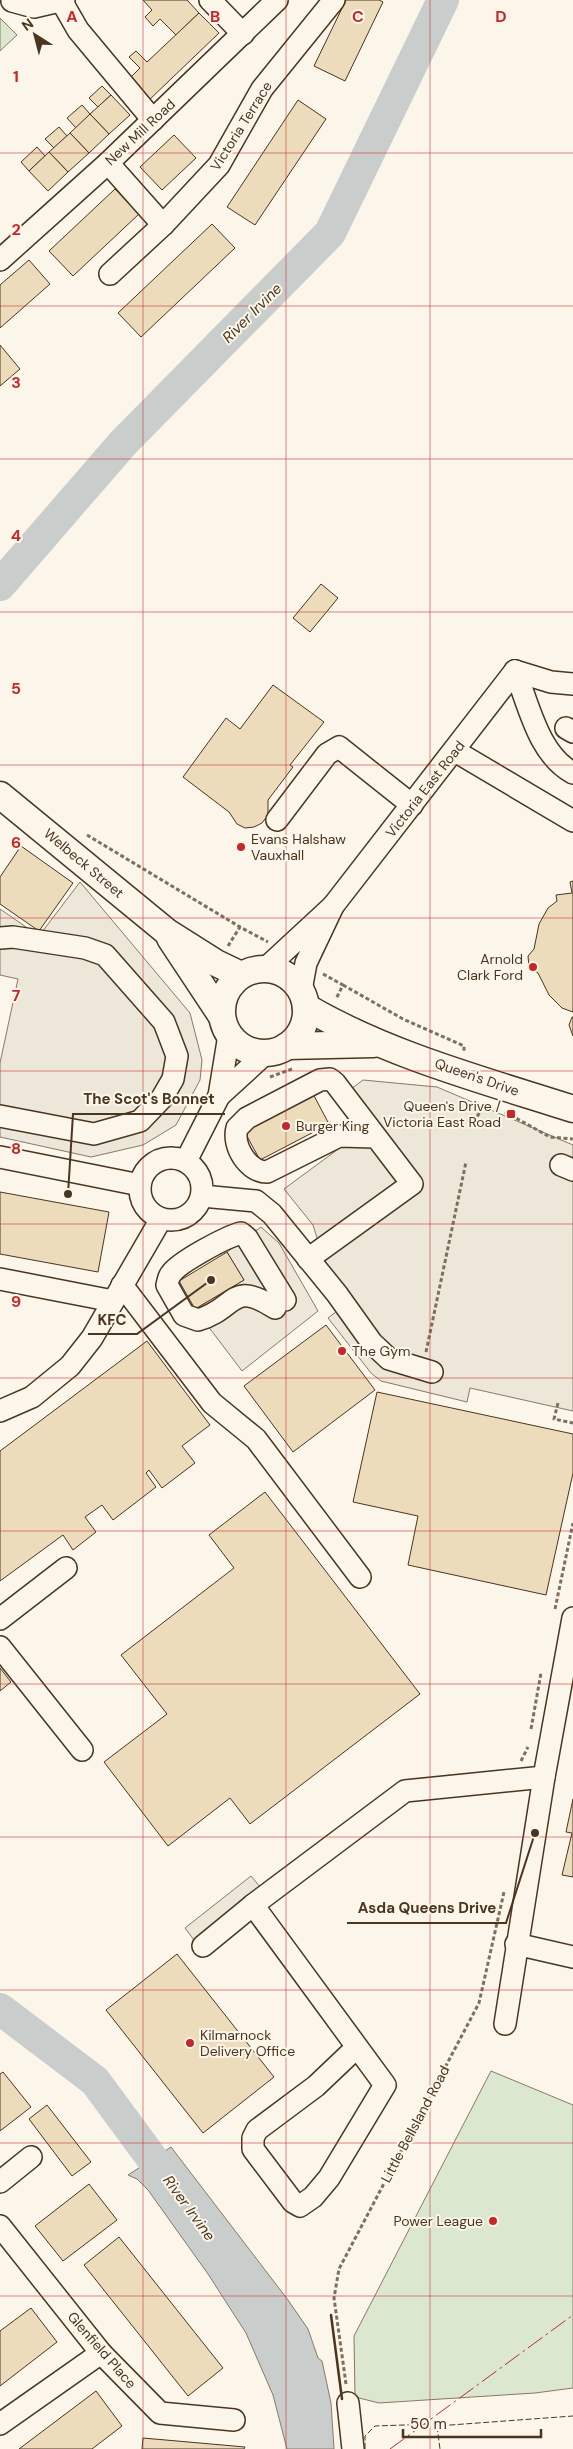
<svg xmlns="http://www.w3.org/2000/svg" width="573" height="2449" font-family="'DM Sans',sans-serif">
	<rect width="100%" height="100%" fill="#fbf6e9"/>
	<g fill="#dce7d0" stroke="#887966">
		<path d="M 0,18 L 17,35 L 0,51 Z"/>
		<path d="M 491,2071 L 573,2105 L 573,2388 L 535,2393 L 379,2403 L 355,2397 L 354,2336 Z"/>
	</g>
	<g fill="#ede7d9" stroke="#887966">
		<path d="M 80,882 L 190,1013 L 202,1060 L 200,1080 L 176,1125 L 143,1145 L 91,1157 L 0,1137 L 0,1063 L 18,979 L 0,975 L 0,909 L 39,936 Z"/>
		<path d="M 363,1080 L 437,1087 L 573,1145 L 573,1411 L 470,1388 L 467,1402 L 381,1381 L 371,1373 L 328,1318 L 353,1299 L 324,1260 L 313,1225 L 284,1189 L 375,1122 L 351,1089 Z"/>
		<path d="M 261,1227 L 279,1243 L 318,1311 L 242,1371 L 195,1309 L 244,1280 L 227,1252 Z"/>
		<path d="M 251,1876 L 261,1888 L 194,1940 L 185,1928 Z"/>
	</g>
	<path fill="#c9cecd" stroke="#887966" d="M 171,2147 L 288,2300 L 308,2329 L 318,2358 L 322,2361 L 331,2403 L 334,2449 L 287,2449 L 273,2395 L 246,2333 L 208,2274 L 148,2190 L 137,2179 L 128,2175 Z"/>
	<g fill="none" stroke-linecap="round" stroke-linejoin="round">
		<g stroke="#c9cecd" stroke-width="32">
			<path d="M 0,585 L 123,443 L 330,233 L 443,0"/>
			<path d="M 0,2009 L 95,2081 L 179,2195"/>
		</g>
	</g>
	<g fill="#ecdcbc" stroke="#4a3520">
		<path d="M 143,0 L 187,0 L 199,13 L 176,35 L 160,19 L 153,26 L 145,17 L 152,10 Z"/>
		<path d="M 346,0 L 379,0 L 383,2 L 345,81 L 314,66 Z"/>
		<path d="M 199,13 L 219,33 L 147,102 L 127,81 L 140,68 L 129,57 L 136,51 L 147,62 Z"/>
		<path d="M 102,86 L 111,95 L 98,107 L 89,98 Z"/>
		<path d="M 111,95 L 130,115 L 109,134 L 90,114 Z"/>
		<path d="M 298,100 L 326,119 L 255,225 L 227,207 Z"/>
		<path d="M 82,105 L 90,114 L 76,128 L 67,118 Z"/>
		<path d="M 90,114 L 109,134 L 89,153 L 70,133 Z"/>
		<path d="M 59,127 L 67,136 L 54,148 L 45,139 Z"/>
		<path d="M 70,133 L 89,153 L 68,172 L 49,152 Z"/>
		<path d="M 174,135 L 196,158 L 162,190 L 140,167 Z"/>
		<path d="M 37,147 L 45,156 L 29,171 L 21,162 Z"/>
		<path d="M 49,152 L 68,172 L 48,191 L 29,171 Z"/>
		<path d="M 115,189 L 139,214 L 73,276 L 49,251 Z"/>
		<path d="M 212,224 L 235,248 L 141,337 L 118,313 Z"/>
		<path d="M 29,260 L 50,284 L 0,328 L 0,285 Z"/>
		<path d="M 0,345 L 20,369 L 0,386 Z"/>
		<path d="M 321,584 L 338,598 L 310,632 L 293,618 Z"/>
		<path d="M 273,685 L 324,722 L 290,765 L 293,767 L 268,800 L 268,815 L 262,823 L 254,827 L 245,828 L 237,824 L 229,812 L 183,777 L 226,718 L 240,729 Z"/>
		<path d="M 21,846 L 73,883 L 39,931 L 0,904 L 0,877 Z"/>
		<path d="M 573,881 L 573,1012 L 562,1008 L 549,995 L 538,973 L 529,967 L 528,956 L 534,949 L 539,924 L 548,908 L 557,901 L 556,895 L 572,893 L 570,882 Z"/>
		<path d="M 572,1017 L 573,1017 L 573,1036 L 569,1025 Z"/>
		<path d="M 312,1092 L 329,1124 L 260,1160 L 243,1129 Z"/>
		<path d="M 0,1192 L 109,1212 L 98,1272 L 0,1254 Z"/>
		<path d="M 227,1252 L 244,1280 L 195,1309 L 179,1281 Z"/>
		<path d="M 326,1325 L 375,1390 L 293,1452 L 244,1386 Z"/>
		<path d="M 147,1341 L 210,1425 L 182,1446 L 195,1463 L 162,1488 L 149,1470 L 146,1473 L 156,1487 L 113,1520 L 102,1505 L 85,1517 L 96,1532 L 73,1550 L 63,1535 L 0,1581 L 0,1451 Z"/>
		<path d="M 377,1392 L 573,1434 L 573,1473 L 546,1595 L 408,1565 L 418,1516 L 353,1502 Z"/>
		<path d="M 265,1492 L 420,1694 L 250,1824 L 230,1798 L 168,1846 L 104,1762 L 167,1714 L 121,1655 L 234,1568 L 209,1535 Z"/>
		<path d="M 0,1668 L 11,1682 L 0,1691 Z"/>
		<path d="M 573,1799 L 573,1877 L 562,1875 L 572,1833 L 566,1832 Z"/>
		<path d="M 177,1954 L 274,2077 L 203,2133 L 106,2010 Z"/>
		<path d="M 3,2072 L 31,2107 L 0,2131 L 0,2074 Z"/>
		<path d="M 47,2105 L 91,2162 L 72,2176 L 29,2119 Z"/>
		<path d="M 89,2184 L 117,2220 L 63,2261 L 35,2226 Z"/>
		<path d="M 119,2237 L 223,2368 L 188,2396 L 84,2265 Z"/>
		<path d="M 31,2308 L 57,2342 L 0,2386 L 0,2331 Z"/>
		<path d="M 96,2391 L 122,2426 L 92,2449 L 19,2449 Z"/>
		<path d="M 143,2438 L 245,2447 L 244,2449 L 142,2449 Z"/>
	</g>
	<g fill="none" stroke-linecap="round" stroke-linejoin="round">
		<g stroke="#4a3520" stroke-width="24">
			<g id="minor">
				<path d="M 210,0 L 243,34"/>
				<path d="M 12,1 L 34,7 L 64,0"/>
				<path d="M 62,2 L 78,30 L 153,120"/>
				<path d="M 108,163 L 163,225"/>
				<path d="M 0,260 L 108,163 L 277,0"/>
				<path d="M 110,274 L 163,225 L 219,165 L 262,89 L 334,0"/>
				<path d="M 515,671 C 529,705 538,754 573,773"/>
				<path d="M 515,671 L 551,682 L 573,684"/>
				<path d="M 566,728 L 573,732"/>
				<path d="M 455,751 L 573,821"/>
				<path d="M 277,820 L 327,754 L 339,747 L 412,805"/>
				<path d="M 333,906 L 515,671"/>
				<path d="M 0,938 L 13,937 L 85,948 L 105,955 L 164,1022 L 177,1056 L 173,1079 L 162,1098 L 140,1121 L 94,1134 L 0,1116"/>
				<path d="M 266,968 L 333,906 L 306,963 L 301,990"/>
				<path d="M 219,1096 L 266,1053"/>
				<path d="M 0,1157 L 140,1185"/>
				<circle cx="171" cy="1189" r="31"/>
				<path d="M 186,1161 L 219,1096 L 229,1035"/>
				<path d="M 561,1165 L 573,1170"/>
				<path d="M 202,1196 L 256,1201 L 272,1214 L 337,1294 L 372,1343 L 389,1359 L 432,1372"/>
				<path d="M 308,1259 L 412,1184 L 335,1083 L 330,1079 L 320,1080 L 247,1118 L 237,1128 C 232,1146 248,1172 267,1172 L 339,1136 L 375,1137"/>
				<path d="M 0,1279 L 113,1301"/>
				<path d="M 122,1285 L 212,1403 L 256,1439 L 360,1577"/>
				<path d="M 275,1308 C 230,1279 237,1309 198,1320 L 184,1315 L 167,1285 C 168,1282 168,1277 171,1274 C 179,1262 226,1237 241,1233 L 247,1238 L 285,1300"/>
				<path d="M 0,1411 L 32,1397 L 70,1366 L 92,1338 L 161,1219"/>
				<path d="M 0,1619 L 66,1568"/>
				<path d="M 0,1647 L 82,1750"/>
				<path d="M 253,1905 L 385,2085 L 329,2178 L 313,2197 L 300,2206 L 293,2202 L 253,2149 L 253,2138 L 257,2130 L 316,2086 L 356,2048"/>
				<path d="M 516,1944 L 573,1957"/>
				<path d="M 203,1946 L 253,1905 L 405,1791 L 544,1777"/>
				<path d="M 505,2024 L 544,1777 L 573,1618"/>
				<path d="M 0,2182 L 31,2157"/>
				<path d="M 0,2226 L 101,2353 L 160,2413 L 234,2420"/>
				<path d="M 348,2403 L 353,2449"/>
				<path d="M 0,2424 L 101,2353"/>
			</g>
		</g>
		<g stroke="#4a3520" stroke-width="29">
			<g id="major">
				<path d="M 0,795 L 167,932 L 216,963 L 241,975"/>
				<path d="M 170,938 L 221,1015"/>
				<circle cx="264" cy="1011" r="42"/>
				<path d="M 306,1007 C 388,1055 483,1080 573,1109"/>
				<path d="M 287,1046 L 373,1044"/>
			</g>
		</g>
		<g stroke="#7f6f5c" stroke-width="3" stroke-dasharray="4 2.5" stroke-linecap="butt">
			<path d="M 87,835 L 240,927"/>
			<path d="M 228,946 L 240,927 L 268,942"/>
			<path d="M 323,974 L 343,985 L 336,999"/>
			<path d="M 343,985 L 403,1019 L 464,1046 L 464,1053"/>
			<path d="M 270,1077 L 292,1069"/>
			<path d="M 505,1112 L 550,1137 L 573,1139"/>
			<path d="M 474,1122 L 485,1103"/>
			<path d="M 426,1352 L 466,1162"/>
			<path d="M 558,1403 L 554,1419 L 573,1423"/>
			<path d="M 555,1609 L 573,1523"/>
			<path d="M 531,1729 L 541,1673"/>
			<path d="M 521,1761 L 528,1747"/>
			<path d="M 346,2384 L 334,2298 L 339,2269 L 479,2003 L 504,1892"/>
		</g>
		<use href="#minor" stroke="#fbf6e9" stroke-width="21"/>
		<use href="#major" stroke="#fbf6e9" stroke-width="26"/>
		<g stroke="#4a3520" stroke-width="1" stroke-dasharray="6 2.5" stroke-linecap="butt">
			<path d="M 437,2426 L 440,2449"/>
			<path d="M 365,2449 L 365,2436 L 375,2426 L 433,2424 L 437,2426 L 573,2416"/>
		</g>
		<path stroke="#4a3520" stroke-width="2.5" d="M 331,2315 L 342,2399"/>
		<path stroke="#c62828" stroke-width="1" stroke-dasharray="18 4 2.5 4" stroke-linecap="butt" d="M 390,2449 L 573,2315"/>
	</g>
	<path fill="none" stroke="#c62828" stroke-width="1" stroke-opacity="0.55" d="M 143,0 L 143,2449M 286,0 L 286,2449M 430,0 L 430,2449M 0,153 L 573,153M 0,306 L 573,306M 0,459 L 573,459M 0,612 L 573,612M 0,765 L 573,765M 0,918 L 573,918M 0,1071 L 573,1071M 0,1224 L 573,1224M 0,1378 L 573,1378M 0,1531 L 573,1531M 0,1684 L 573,1684M 0,1837 L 573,1837M 0,1990 L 573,1990M 0,2143 L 573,2143M 0,2296 L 573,2296"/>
	<g fill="#c62828" stroke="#fbf6e9" stroke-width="2">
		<circle cx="241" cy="847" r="5"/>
		<circle cx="533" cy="967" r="5"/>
		<rect x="506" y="1109" width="10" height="10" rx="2.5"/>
		<circle cx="286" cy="1126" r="5"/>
		<circle cx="342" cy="1351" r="5"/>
		<circle cx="190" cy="2043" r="5"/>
		<circle cx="493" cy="2221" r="5"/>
	</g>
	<g text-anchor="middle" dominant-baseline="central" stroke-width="4" stroke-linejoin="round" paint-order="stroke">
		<g font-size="14" fill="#4a3520" stroke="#fbf6e9">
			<text transform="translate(241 126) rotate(-58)">Victoria Terrace</text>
			<text transform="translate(140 132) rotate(-43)">New Mill Road</text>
			<text transform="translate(425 789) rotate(-52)">Victoria East Road</text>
			<text transform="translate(84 863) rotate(40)">Welbeck Street</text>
			<text transform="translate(477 1077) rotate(19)">Queen's Drive</text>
			<text transform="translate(415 2124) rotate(-62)">Little Bellsland Road</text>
			<text transform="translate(102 2350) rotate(49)">Glenfield Place</text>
		</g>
		<g font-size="14" fill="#4a3520" stroke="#fbf6e9" text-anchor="start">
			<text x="251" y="839">Evans Halshaw<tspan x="251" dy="16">Vauxhall</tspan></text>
			<text x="523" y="959" text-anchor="end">Arnold<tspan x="523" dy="16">Clark Ford</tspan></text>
			<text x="501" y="1106" text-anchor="end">Queen's Drive /<tspan x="501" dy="16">Victoria East Road</tspan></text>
			<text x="296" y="1126">Burger King</text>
			<text x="352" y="1351">The Gym</text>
			<text x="200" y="2035">Kilmarnock<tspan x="200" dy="16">Delivery Office</tspan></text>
			<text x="483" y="2221" text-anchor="end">Power League</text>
		</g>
		<g font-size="15" font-style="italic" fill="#4a3520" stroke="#fbf6e9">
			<text transform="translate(252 313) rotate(-45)">River Irvine</text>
			<text transform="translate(189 2208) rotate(54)">River Irvine</text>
		</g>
	</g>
	<g font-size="16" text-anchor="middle" font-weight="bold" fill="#c62828" stroke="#fbf6e9" stroke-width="4" stroke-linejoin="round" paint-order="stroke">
		<text x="72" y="22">A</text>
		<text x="215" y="22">B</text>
		<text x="358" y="22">C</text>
		<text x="501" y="22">D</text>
		<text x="16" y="82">1</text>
		<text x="16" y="235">2</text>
		<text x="16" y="388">3</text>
		<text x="16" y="541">4</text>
		<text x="16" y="694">5</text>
		<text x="16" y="848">6</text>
		<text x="16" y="1001">7</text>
		<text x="16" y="1154">8</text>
		<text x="16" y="1307">9</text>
	</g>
	<path fill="none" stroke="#4a3520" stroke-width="2" d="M68 1194L73 1114H225M211 1280L137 1334H88M535 1833L506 1923H347"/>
	<g fill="#4a3520" stroke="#fbf6e9" stroke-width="2">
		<circle cx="68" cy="1194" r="5"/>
		<circle cx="211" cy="1280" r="5"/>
		<circle cx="535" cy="1833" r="5"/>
	</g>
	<g font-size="15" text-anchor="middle" font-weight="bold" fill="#4a3520" stroke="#fbf6e9" stroke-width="4" stroke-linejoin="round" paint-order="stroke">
		<text x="149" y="1104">The Scot's Bonnet</text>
		<text x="112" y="1325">KFC</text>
		<text x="427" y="1913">Asda Queens Drive</text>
	</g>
	<g transform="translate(35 35) rotate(324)" stroke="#fbf6e9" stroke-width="4" paint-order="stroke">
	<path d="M0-4L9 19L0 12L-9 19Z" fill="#4a3520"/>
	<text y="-8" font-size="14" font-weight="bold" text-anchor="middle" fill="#4a3520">N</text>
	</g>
	<path d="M403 2429v8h138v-8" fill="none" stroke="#4a3520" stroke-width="2.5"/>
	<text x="410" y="2429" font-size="15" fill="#4a3520" stroke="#fbf6e9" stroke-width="4" paint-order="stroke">50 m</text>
</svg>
